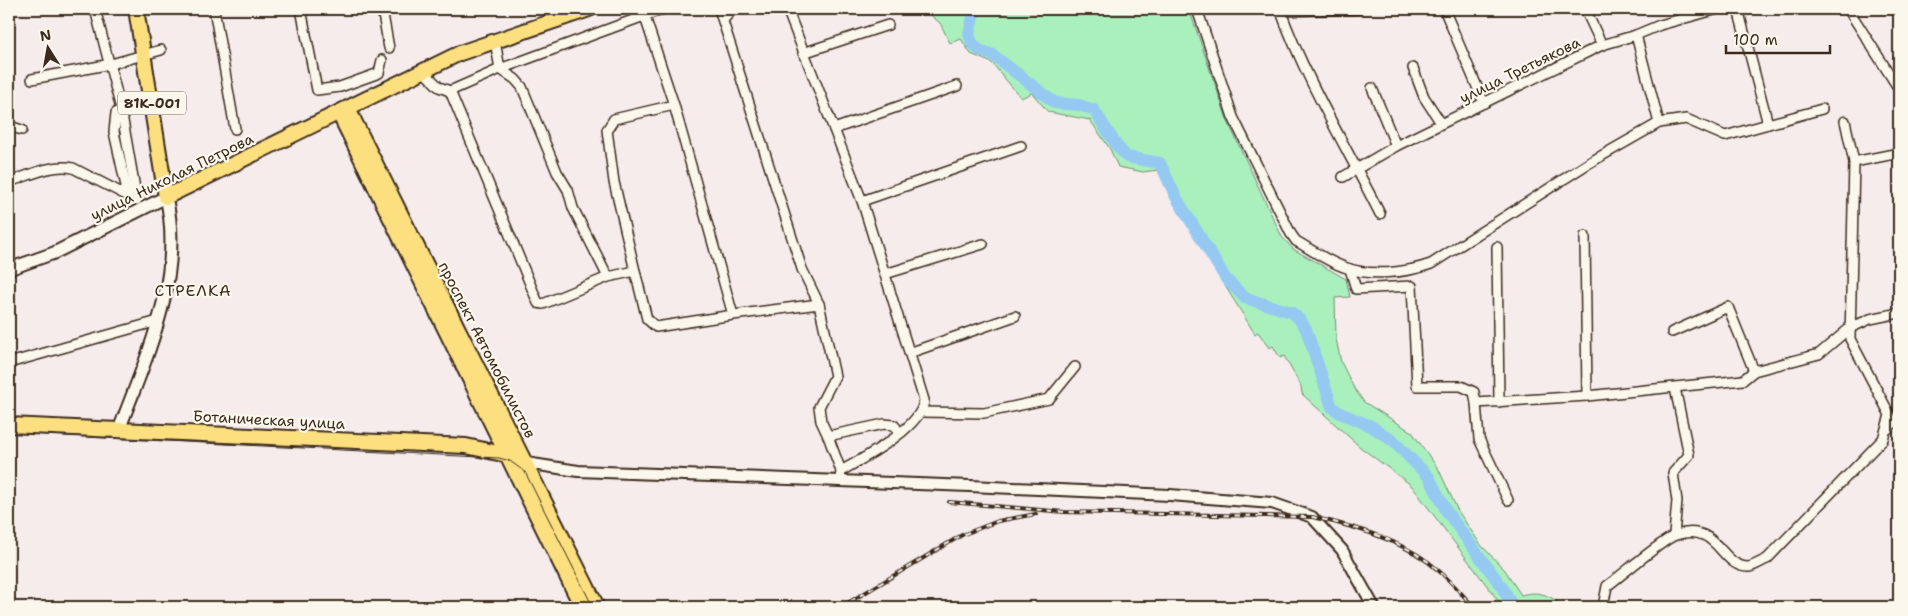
<svg xmlns="http://www.w3.org/2000/svg" width="1908" height="616" font-family="'Shantell Sans',sans-serif">
	<rect width="100%" height="100%" fill="#f6ecec"/>
	<filter id="ink" filterUnits="userSpaceOnUse"><feTurbulence type="fractalNoise" baseFrequency=".02" numOctaves="2"/><feDisplacementMap in="SourceGraphic" scale="10" xChannelSelector="R" yChannelSelector="G"/><feConvolveMatrix kernelMatrix="1 2 1 2 8 2 1 2 1" color-interpolation-filters="sRGB"/></filter>
	<g filter="url(#ink)">
		<path fill="#a9f0bd" stroke="#728d6e" d="M 923,9 L 1189,9 L 1228,122 L 1282,237 L 1293,249 L 1346,279 L 1350,297 L 1335,298 L 1336,339 L 1341,362 L 1354,388 L 1364,402 L 1412,432 L 1439,470 L 1458,511 L 1481,545 L 1505,570 L 1521,595 C 1540,590 1549,595 1565,607 L 1503,607 L 1411,485 L 1360,447 L 1302,394 L 1301,386 L 1284,356 L 1280,358 L 1273,346 L 1269,348 L 1258,332 L 1255,334 L 1189,228 L 1158,170 L 1143,172 L 1118,167 L 1110,149 L 1090,120 L 1048,112 L 1032,93 L 1021,98 L 992,63 L 971,54 L 961,39 L 950,43 L 940,23 Z"/>
		<g fill="none" stroke-linecap="round" stroke-linejoin="round">
			<path stroke="#95c9f2" stroke-width="12" d="M 975,9 L 969,34 L 972,43 L 979,50 L 993,55 L 1055,103 L 1079,105 L 1094,110 L 1117,146 L 1127,157 L 1160,163 L 1176,197 L 1226,279 L 1245,298 L 1291,312 L 1299,319 L 1306,329 L 1332,407 L 1340,413 L 1371,426 L 1393,441 L 1429,477 L 1447,512 L 1502,587 L 1513,607"/>
			<g stroke="#3b2a1e" stroke-width="12">
				<g id="minor">
					<path d="M 95,9 L 121,109 L 116,113 L 114,132 L 128,195"/>
					<path d="M 214,9 L 235,129"/>
					<path d="M 301,9 L 317,90 L 340,87 L 379,73 L 382,60"/>
					<path d="M 382,9 L 389,48"/>
					<path d="M 719,9 L 802,269 L 819,304"/>
					<path d="M 787,9 L 862,201 L 924,400 C 923,427 862,459 841,471 L 840,480"/>
					<path d="M 1197,9 L 1233,117 L 1291,234 L 1296,241 C 1312,250 1327,261 1344,267 C 1369,277 1406,273 1431,264 L 1589,163 L 1659,123 L 1686,119 L 1725,136 L 1822,109"/>
					<path d="M 1280,9 C 1306,81 1346,146 1380,214"/>
					<path d="M 1444,9 L 1484,103"/>
					<path d="M 1585,9 L 1602,45"/>
					<path d="M 1738,9 L 1768,124"/>
					<path d="M 1848,9 L 1899,89"/>
					<path d="M 1281,11 L 1358,9"/>
					<path d="M 644,14 L 674,105 L 733,315 L 656,327 L 647,319 L 635,271 L 614,182 L 607,130 L 614,119 L 674,105"/>
					<path d="M 724,19 L 733,9"/>
					<path d="M 1636,35 L 1659,123"/>
					<path d="M 495,41 L 500,69 L 663,9"/>
					<path d="M 803,53 L 888,25"/>
					<path d="M 1413,68 L 1424,97 L 1441,123"/>
					<path d="M 422,70 L 439,87 L 450,91"/>
					<path d="M 32,79 L 111,64 L 161,50"/>
					<path d="M 1372,88 L 1396,146"/>
					<path d="M 121,109 L 137,200"/>
					<path d="M 9,126 L 22,130"/>
					<path d="M 834,129 L 957,86"/>
					<path d="M 1854,162 L 1899,153"/>
					<path d="M 1343,177 L 1396,146 L 1602,45 L 1636,35 L 1660,25 L 1718,9"/>
					<path d="M 9,182 C 28,176 52,163 73,168 L 124,194 L 137,196"/>
					<path d="M 862,201 L 1021,146"/>
					<path d="M 1585,236 L 1587,396"/>
					<path d="M 1497,247 L 1499,402"/>
					<path d="M 1350,269 L 1356,289 L 1412,286 L 1417,386 L 1461,386 L 1474,392 L 1476,403 L 1587,396 L 1743,380 L 1754,371 L 1819,354 L 1850,328 L 1870,319 L 1899,313"/>
					<path d="M 885,274 L 983,244"/>
					<path d="M 608,277 L 573,208 L 568,190 L 557,172 L 522,87 L 515,79 L 500,69 L 450,91 L 538,303 L 543,304 L 608,277 L 635,271"/>
					<path d="M 733,315 L 819,304 L 835,376 L 819,407 L 821,421 L 828,436 L 884,424 L 894,425 L 900,433"/>
					<path d="M 1672,332 L 1728,307 L 1754,371"/>
					<path d="M 909,353 L 1015,316"/>
					<path d="M 9,363 L 158,321"/>
					<path d="M 1476,403 L 1479,439 L 1508,500"/>
					<path d="M 921,412 L 984,413 L 1049,399 L 1075,367"/>
					<path d="M 1888,429 L 1899,417"/>
					<path d="M 828,436 L 841,471"/>
					<path d="M 1674,535 L 1677,501 L 1673,473 L 1689,455 L 1675,388"/>
					<path d="M 1603,607 L 1607,586 C 1621,576 1663,539 1676,535 C 1719,521 1720,568 1749,567 C 1754,566 1762,561 1767,559 L 1883,439 L 1890,415 L 1850,339 L 1854,162 L 1845,121"/>
				</g>
			</g>
			<g stroke="#3b2a1e" stroke-width="14">
				<path id="tertiary" d="M 526,463 L 578,471 L 970,486 L 1170,495 L 1272,503 L 1312,517 L 1342,550 L 1374,607"/>
			</g>
			<g stroke="#3b2a1e" stroke-width="15">
				<path id="secondary" d="M 9,269 L 54,253 L 166,197 C 185,276 146,357 119,430"/>
			</g>
			<g stroke="#3b2a1e" stroke-width="18">
				<g id="primary">
					<path d="M 136,9 L 166,197 L 460,53 L 589,9"/>
					<path d="M 348,109 L 597,607"/>
					<path d="M 339,113 L 582,607"/>
					<path d="M 9,425 L 466,446 L 512,456"/>
				</g>
			</g>
			<use href="#minor" stroke="#fbf7ec" stroke-width="9"/>
			<use href="#tertiary" stroke="#fbf7ec" stroke-width="10"/>
			<use href="#secondary" stroke="#fbf7ec" stroke-width="11"/>
			<use href="#primary" stroke="#fce080" stroke-width="14"/>
			<path stroke="#3b2a1e" stroke-width="1" d="M 9,433 L 499,458 L 510,461 L 525,472 L 593,607"/>
			<g stroke="#3b2a1e" stroke-width="4">
				<g id="rail">
					<path d="M 949,502 L 1064,512 L 1312,517 C 1354,526 1407,541 1439,571 C 1452,582 1462,595 1474,607"/>
					<path d="M 841,607 L 962,535 L 998,521 L 1036,514"/>
				</g>
			</g>
			<use href="#rail" stroke="#fbf7ec" stroke-width="2" stroke-dasharray="5.5" stroke-linecap="butt"/>
		</g>
	</g>
	<g text-anchor="middle" dominant-baseline="central" stroke-width="4.5" stroke-linejoin="round" paint-order="stroke">
		<rect fill="#fbf7ec" stroke="#75685c" stroke-width="1" x="118" y="91.5" width="68" height="23" rx="4"/>
		<g font-size="14" font-weight="bold" fill="#3b2a1e">
			<text x="152" y="103">81К-001</text>
		</g>
		<g font-size="15" fill="#3b2a1e" stroke="#fbf7ec">
			<text transform="translate(1520 70) rotate(-26)">улица Третьякова</text>
			<text transform="translate(172 177) rotate(-26)">улица Николая Петрова</text>
			<text transform="translate(487 350) rotate(63)">проспект Автомобилистов</text>
			<text transform="translate(269 420) rotate(3)">Ботаническая улица</text>
		</g>
		<g font-size="16" letter-spacing="1" fill="#3b2a1e" stroke="#fbf7ec">
			<text x="193" y="290">СТРЕЛКА</text>
		</g>
	</g>
	<rect width="1908" height="616" fill="none" stroke="#fbf7ec" stroke-width="30"/>
	<rect x="15" y="15" width="1878" height="586" fill="none" stroke="#3b2a1e" stroke-width="2" filter="url(#ink)"/>
	<g transform="translate(48 48) rotate(349)" stroke="#fbf7ec" stroke-width="4" paint-order="stroke">
	<path d="M0-4L9 19L0 12L-9 19Z" fill="#3b2a1e"/>
	<text y="-8" font-size="14" font-weight="bold" text-anchor="middle" fill="#3b2a1e">N</text>
	</g>
	<path d="M1726 45v8h104v-8" fill="none" stroke="#3b2a1e" stroke-width="2.5"/>
	<text x="1733" y="45" font-size="15" fill="#3b2a1e" stroke="#fbf7ec" stroke-width="4" paint-order="stroke">100 m</text>
</svg>
